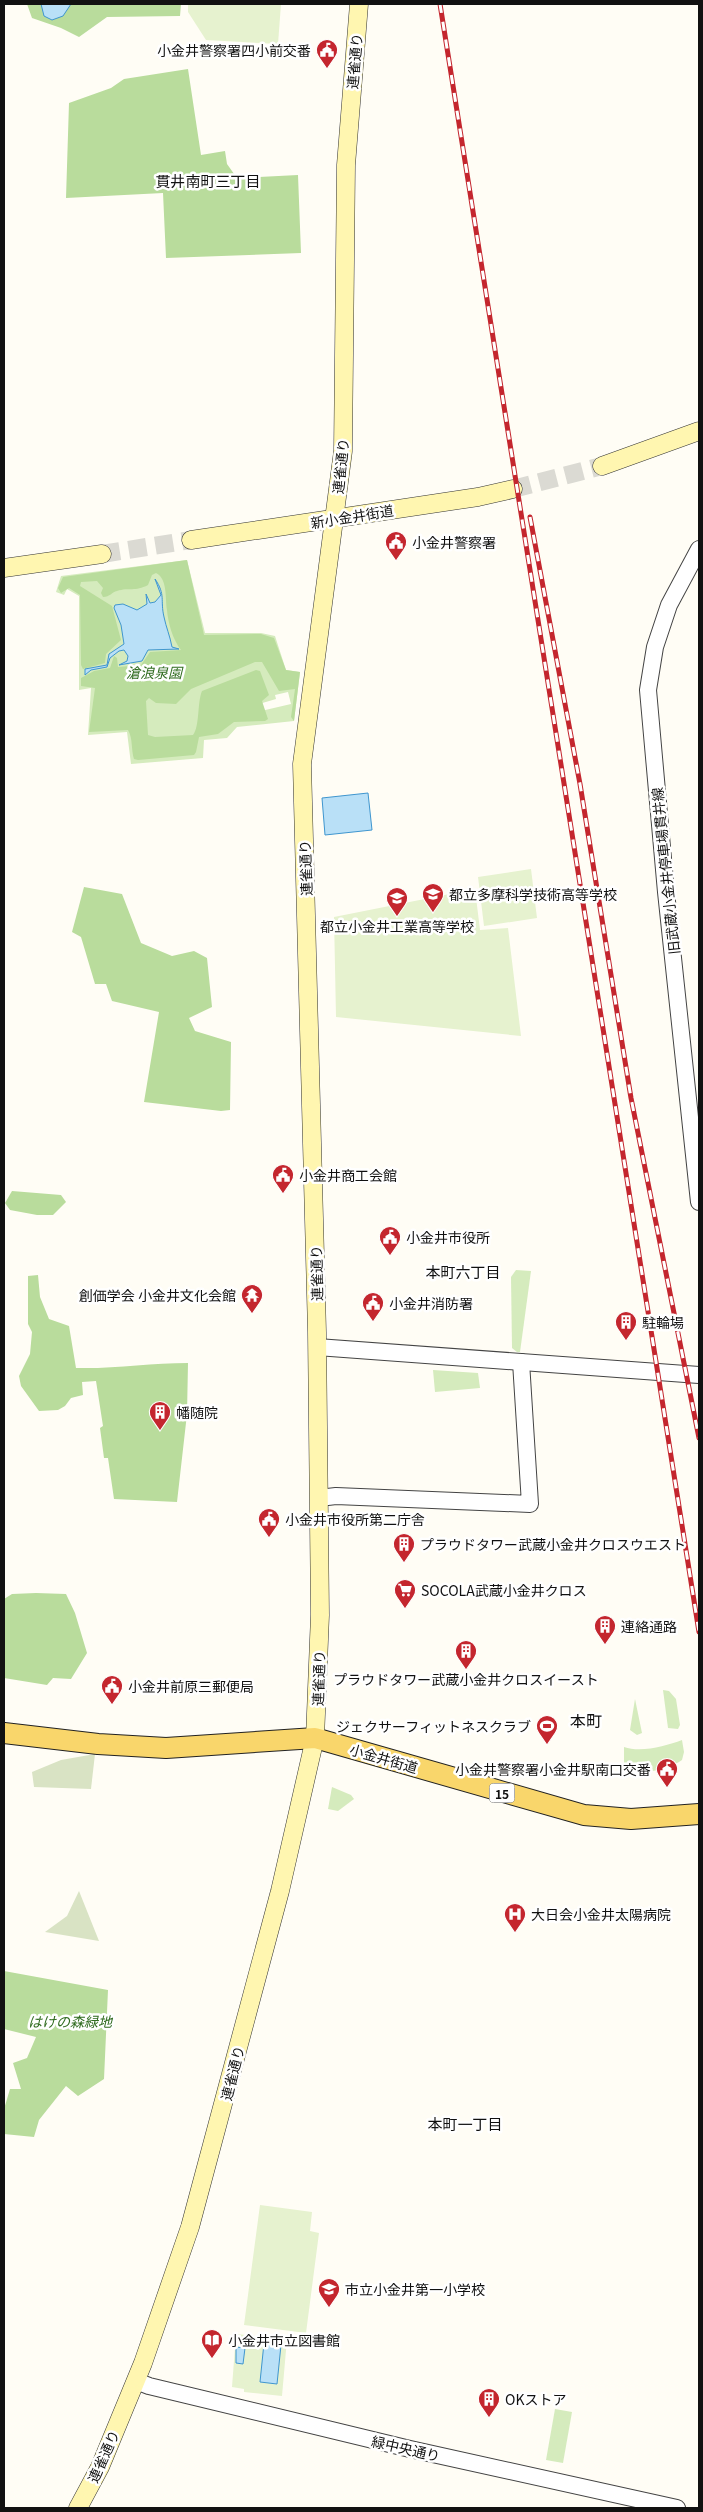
<svg xmlns="http://www.w3.org/2000/svg" width="703" height="2512" font-family="Georgia,'Noto Sans JP',serif">
	<rect width="100%" height="100%" fill="#fffdf5"/>
	<g fill="#d5ebbd" fill-rule="evenodd">
		<path d="M 187,560 L 205,633 L 261,633 L 275,636 L 286,670 L 300,672 L 294,721 L 237,727 L 227,738 L 204,740 L 203,758 L 131,764 L 127,732 L 88,735 L 91,688 L 79,690 L 79,596 L 67,589 L 64,595 L 56,592 L 61,576 ZM 288,692 L 291,704 L 261,711 L 259,704 L 276,699 L 275,695 Z"/>
		<path d="M 516,1270 L 531,1271 L 520,1352 L 517,1352 L 512,1348 L 511,1277 Z"/>
		<path d="M 433,1370 L 478,1373 L 480,1388 L 435,1392 Z"/>
		<path d="M 663,1690 L 669,1691 L 676,1699 L 680,1725 L 678,1729 L 668,1728 Z"/>
		<path d="M 635,1699 L 642,1733 L 637,1735 L 630,1730 Z"/>
		<path d="M 682,1740 L 684,1752 L 682,1760 C 669,1769 635,1779 624,1764 L 624,1747 C 641,1753 666,1746 682,1740 Z"/>
		<path d="M 332,1787 L 351,1795 L 354,1799 L 338,1811 L 328,1809 Z"/>
		<path d="M 555,2409 L 572,2412 L 563,2463 L 546,2460 Z"/>
	</g>
	<g fill="#b9dc9c">
		<path d="M 27,4 L 181,4 L 180,16 L 107,17 L 79,37 L 61,28 L 32,18 Z"/>
		<path d="M 188,69 L 201,155 L 225,151 L 227,164 L 237,178 L 298,175 L 301,253 L 166,258 L 163,193 L 66,198 L 69,103 L 111,88 L 124,79 Z"/>
		<path d="M 187,560 L 204,635 L 261,634 L 274,638 L 286,670 L 300,672 L 294,721 L 291,717 L 295,689 L 279,691 L 262,662 L 255,662 L 191,689 L 176,704 L 156,703 L 149,698 L 146,701 L 148,735 L 155,737 L 193,735 C 200,726 197,703 202,691 L 256,670 L 260,671 L 269,695 L 262,701 L 268,719 L 265,721 L 234,722 L 218,734 L 199,737 L 196,752 L 194,755 L 138,760 L 134,759 C 131,750 133,738 128,730 L 89,732 L 95,688 L 81,686 L 81,678 L 94,671 L 110,668 L 114,656 L 117,658 L 118,667 L 141,665 L 150,652 L 181,650 C 173,640 168,623 167,610 C 165,599 168,579 156,573 L 152,575 L 148,585 C 135,592 129,587 117,591 C 112,592 110,597 103,597 L 101,593 L 103,588 L 97,581 L 81,582 L 80,586 L 112,606 L 121,640 L 106,654 L 105,663 L 83,669 L 81,665 L 80,595 L 69,588 L 61,593 L 58,588 L 63,577 Z"/>
		<path d="M 84,887 L 122,894 L 141,943 L 172,956 L 194,951 L 207,958 L 212,1007 L 189,1018 L 195,1031 L 231,1042 L 230,1110 L 221,1111 L 144,1102 L 159,1012 L 112,1001 L 106,984 L 95,984 L 81,937 L 72,932 Z"/>
		<path d="M 12,1191 L 61,1195 L 66,1202 L 53,1215 L 37,1215 L 10,1210 L 5,1203 Z"/>
		<path d="M 38,1275 L 40,1297 L 49,1319 L 69,1326 L 76,1368 C 114,1369 151,1363 188,1363 L 187,1414 L 177,1502 L 114,1499 L 108,1458 L 104,1458 L 100,1428 L 103,1426 L 96,1381 L 82,1382 L 83,1395 L 71,1398 L 65,1406 L 58,1410 L 39,1411 L 21,1386 L 19,1376 L 30,1354 L 32,1332 L 28,1324 L 28,1276 Z"/>
		<path d="M 36,1593 L 66,1594 L 75,1613 L 87,1653 L 71,1679 L 53,1678 L 47,1685 L 4,1678 L 4,1599 L 12,1594 Z"/>
		<path d="M 4,1971 L 108,1990 L 104,2079 L 78,2096 L 66,2086 L 39,2120 L 34,2137 L 4,2134 L 4,2109 L 10,2089 L 21,2089 L 13,2063 L 27,2058 L 36,2037 L 4,2029 Z"/>
	</g>
	<g fill="#d9e3c4">
		<path d="M 95,1754 L 91,1789 L 34,1787 L 32,1772 L 61,1760 Z"/>
		<path d="M 79,1891 L 99,1941 L 45,1932 L 67,1916 Z"/>
	</g>
	<g fill="#e6f2cf">
		<path d="M 188,4 L 281,4 L 278,44 L 206,40 L 188,12 Z"/>
		<path d="M 531,869 L 537,918 L 484,926 L 478,877 Z"/>
		<path d="M 475,889 L 480,930 L 508,928 L 521,1036 L 336,1017 L 334,917 Z"/>
		<path d="M 260,2205 L 312,2212 L 310,2231 L 319,2233 L 306,2333 L 244,2325 Z"/>
		<path d="M 236,2334 L 287,2339 L 282,2396 L 244,2392 L 244,2389 L 232,2387 Z"/>
	</g>
	<g fill="#b9e0f7" stroke="#3f96cf">
		<path d="M 41,4 L 71,4 L 63,16 L 52,20 L 44,16 Z"/>
		<path d="M 155,579 C 166,595 160,600 164,617 C 166,627 170,636 172,647 L 179,649 L 148,650 L 142,661 L 119,665 L 127,661 L 128,656 L 124,650 L 119,651 L 110,658 L 107,667 L 91,670 L 85,675 L 85,669 L 107,665 L 109,654 L 124,644 L 121,625 L 114,608 L 115,605 L 123,604 L 137,610 L 147,604 L 146,594 L 150,603 L 155,602 L 161,595 Z"/>
		<path d="M 368,793 L 372,830 L 325,835 L 322,798 Z"/>
		<path d="M 264,2343 L 281,2345 L 277,2384 L 260,2382 Z"/>
		<path d="M 236,2347 L 245,2348 L 243,2364 L 236,2363 Z"/>
	</g>
	<g fill="none" stroke-linecap="round" stroke-linejoin="round">
		<g stroke="#dbdad3" stroke-width="18" stroke-dasharray="18 9" stroke-linecap="butt">
			<path d="M 513,489 L 602,466"/>
			<path d="M 102,554 L 191,540"/>
		</g>
		<g stroke="#444" stroke-width="18">
			<g id="tertiary">
				<path d="M 699,549 L 669,605 L 655,647 L 648,690 L 666,892 L 699,1202"/>
				<path d="M 317,1347 L 699,1375"/>
				<path d="M 319,1498 L 336,1496 L 530,1504 L 521,1362"/>
				<path d="M 136,2381 L 149,2386 L 410,2449 L 677,2508"/>
			</g>
		</g>
		<g stroke="#333" stroke-width="19">
			<g id="secondary">
				<path d="M 602,466 L 699,431"/>
				<path d="M 191,540 L 478,497 L 513,489"/>
				<path d="M 4,568 L 102,554"/>
				<path d="M 78,2508 L 100,2467 L 143,2363 L 190,2227 L 280,1891 L 315,1738 L 320,1615 L 317,1332 L 302,764 L 343,451 L 346,165 L 359,4"/>
			</g>
		</g>
		<g stroke="#222" stroke-width="22">
			<path id="primary" d="M 4,1733 L 98,1744 L 166,1748 L 315,1738 L 584,1815 L 631,1819 L 699,1814"/>
		</g>
		<use href="#tertiary" stroke="#fff" stroke-width="16"/>
		<use href="#secondary" stroke="#fff6b0" stroke-width="18"/>
		<use href="#primary" stroke="#f9d66b" stroke-width="20"/>
		<g stroke="#c4262e" stroke-width="5">
			<g id="rail">
				<path d="M 440,4 L 699,1632"/>
				<path d="M 530,517 L 580,784 L 631,1098 L 699,1438"/>
			</g>
		</g>
		<use href="#rail" stroke="#fff" stroke-width="3" stroke-dasharray="9" stroke-linecap="butt"/>
	</g>
	<defs>
		<g id="civic-pin" transform="scale(1.125)"><path d="M0 17L-7.5 6A9.5 9.5 0 1 1 7.5 6Z" fill="#c4262e" stroke="#fff"/><path d="M-.6-6.5H3V-4.5H.6V-3L4-1V1h2V6H-6V1h2V-1L-.6-3ZM-1.2 2.5V6h2.4V2.5Z" fill="#fff"/></g>
		<g id="school-pin" transform="scale(1.125)"><path d="M0 17L-7.5 6A9.5 9.5 0 1 1 7.5 6Z" fill="#c4262e" stroke="#fff"/><path d="M0-5L7-2L0 1L-7-2ZM-4 1L0 2.5L4 1V4Q0 6-4 4Z" fill="#fff"/></g>
		<g id="temple-pin" transform="scale(1.125)"><path d="M0 17L-7.5 6A9.5 9.5 0 1 1 7.5 6Z" fill="#c4262e" stroke="#fff"/><path d="M0-6L5-2H3V0L6.5 2.5H4V6H1.5V3h-3V6H-4V2.5H-6.5L-3 0V-2H-5Z" fill="#fff"/></g>
		<g id="building-pin" transform="scale(1.125)"><path d="M0 17L-7.5 6A9.5 9.5 0 1 1 7.5 6Z" fill="#c4262e" stroke="#fff"/><path d="M-4-6H4V6H1V3H-1V6H-4ZM-2.5-4.3h1.7v1.8h-1.7ZM.8-4.3h1.7v1.8H.8ZM-2.5-1h1.7V.8h-1.7ZM.8-1h1.7V.8H.8Z" fill="#fff"/></g>
		<g id="supermarket-pin" transform="scale(1.125)"><path d="M0 17L-7.5 6A9.5 9.5 0 1 1 7.5 6Z" fill="#c4262e" stroke="#fff"/><path d="M-6-5.5h2.5l.6 2H6L4.5 2H-2.5L-4.4-4H-6ZM-1.5 3.2a1.3 1.3 0 1 0 .1 0ZM3 3.2a1.3 1.3 0 1 0 .1 0Z" fill="#fff"/></g>
		<g id="stadium-pin" transform="scale(1.125)"><path d="M0 17L-7.5 6A9.5 9.5 0 1 1 7.5 6Z" fill="#c4262e" stroke="#fff"/><path d="M0-5a6.5 5 0 1 0 0 10a6.5 5 0 1 0 0-10ZM-3.5-1.8h7v3.6h-7Z" fill="#fff"/></g>
		<g id="hospital-pin" transform="scale(1.125)"><path d="M0 17L-7.5 6A9.5 9.5 0 1 1 7.5 6Z" fill="#c4262e" stroke="#fff"/><path d="M-5-5h3v3.5h4V-5h3V5h-3V1.5h-4V5h-3Z" fill="#fff"/></g>
		<g id="library-pin" transform="scale(1.125)"><path d="M0 17L-7.5 6A9.5 9.5 0 1 1 7.5 6Z" fill="#c4262e" stroke="#fff"/><path d="M-6-4Q-3-5.5-.7-3.5V5Q-3 3-6 4ZM6-4Q3-5.5 .7-3.5V5Q3 3 6 4Z" fill="#fff"/></g>
	</defs>
	<g fill-rule="evenodd">
		<use href="#civic-pin" x="327" y="50"/>
		<use href="#civic-pin" x="396" y="542"/>
		<use href="#school-pin" x="433" y="894"/>
		<use href="#school-pin" x="397" y="898"/>
		<use href="#civic-pin" x="283" y="1175"/>
		<use href="#civic-pin" x="390" y="1237"/>
		<use href="#temple-pin" x="252" y="1295"/>
		<use href="#civic-pin" x="373" y="1303"/>
		<use href="#building-pin" x="626" y="1322"/>
		<use href="#building-pin" x="160" y="1412"/>
		<use href="#civic-pin" x="269" y="1519"/>
		<use href="#building-pin" x="404" y="1544"/>
		<use href="#supermarket-pin" x="405" y="1590"/>
		<use href="#building-pin" x="605" y="1626"/>
		<use href="#building-pin" x="466" y="1651"/>
		<use href="#civic-pin" x="112" y="1686"/>
		<use href="#stadium-pin" x="547" y="1726"/>
		<use href="#civic-pin" x="667" y="1769"/>
		<use href="#hospital-pin" x="515" y="1914"/>
		<use href="#school-pin" x="329" y="2289"/>
		<use href="#library-pin" x="212" y="2340"/>
		<use href="#building-pin" x="489" y="2399"/>
	</g>
	<g text-anchor="middle" dominant-baseline="central" stroke-width="5" stroke-linejoin="round" paint-order="stroke">
		<rect fill="#fff" stroke="#585858" stroke-width="1" x="489.5" y="1783.5" width="25" height="19" rx="4"/>
		<g font-size="12" font-weight="bold" fill="#111">
			<text x="502" y="1793">15</text>
		</g>
		<g font-size="14" fill="#111" stroke="#fff" text-anchor="start">
			<text x="311" y="50" text-anchor="end">小金井警察署四小前交番</text>
			<text x="412" y="542">小金井警察署</text>
			<text x="449" y="894">都立多摩科学技術高等学校</text>
			<text x="397" y="926" text-anchor="middle">都立小金井工業高等学校</text>
			<text x="299" y="1175">小金井商工会館</text>
			<text x="406" y="1237">小金井市役所</text>
			<text x="236" y="1295" text-anchor="end">創価学会 小金井文化会館</text>
			<text x="389" y="1303">小金井消防署</text>
			<text x="642" y="1322">駐輪場</text>
			<text x="176" y="1412">幡随院</text>
			<text x="285" y="1519">小金井市役所第二庁舎</text>
			<text x="420" y="1544">プラウドタワー武蔵小金井クロスウエスト</text>
			<text x="421" y="1590">SOCOLA武蔵小金井クロス</text>
			<text x="621" y="1626">連絡通路</text>
			<text x="466" y="1679" text-anchor="middle">プラウドタワー武蔵小金井クロスイースト</text>
			<text x="128" y="1686">小金井前原三郵便局</text>
			<text x="531" y="1726" text-anchor="end">ジェクサーフィットネスクラブ</text>
			<text x="651" y="1769" text-anchor="end">小金井警察署小金井駅南口交番</text>
			<text x="531" y="1914">大日会小金井太陽病院</text>
			<text x="345" y="2289">市立小金井第一小学校</text>
			<text x="228" y="2340">小金井市立図書館</text>
			<text x="505" y="2399">OKストア</text>
		</g>
		<g font-size="14" fill="#111" stroke="#fff">
			<text transform="translate(354 61) rotate(-85)">連雀通り</text>
			<text transform="translate(340 466) rotate(-84)">連雀通り</text>
			<text transform="translate(352 516) rotate(-9)">新小金井街道</text>
			<text transform="translate(305 868) rotate(-92)">連雀通り</text>
			<text transform="translate(665 871) rotate(-96)">旧武蔵小金井停車場貫井線</text>
			<text transform="translate(316 1273) rotate(-91)">連雀通り</text>
			<text transform="translate(318 1678) rotate(-88)">連雀通り</text>
			<text transform="translate(384 1758) rotate(16)">小金井街道</text>
			<text transform="translate(232 2073) rotate(-76)">連雀通り</text>
			<text transform="translate(406 2448) rotate(13)">緑中央通り</text>
			<text transform="translate(103 2456) rotate(-66)">連雀通り</text>
		</g>
		<g font-size="14" font-style="italic" fill="#2f6b1f" stroke="#fff">
			<text x="154" y="672">滄浪泉園</text>
			<text x="70" y="2021">はけの森緑地</text>
		</g>
		<g font-size="15" fill="#111" stroke="#fff">
			<text x="208" y="180">貫井南町三丁目</text>
			<text x="463" y="1271">本町六丁目</text>
			<text x="465" y="2123">本町一丁目</text>
		</g>
		<g font-size="16" fill="#111" stroke="#fff">
			<text x="586" y="1720">本町</text>
		</g>
	</g>
	<rect width="703" height="2512" fill="none" stroke="#111111" stroke-width="10"/>
</svg>
